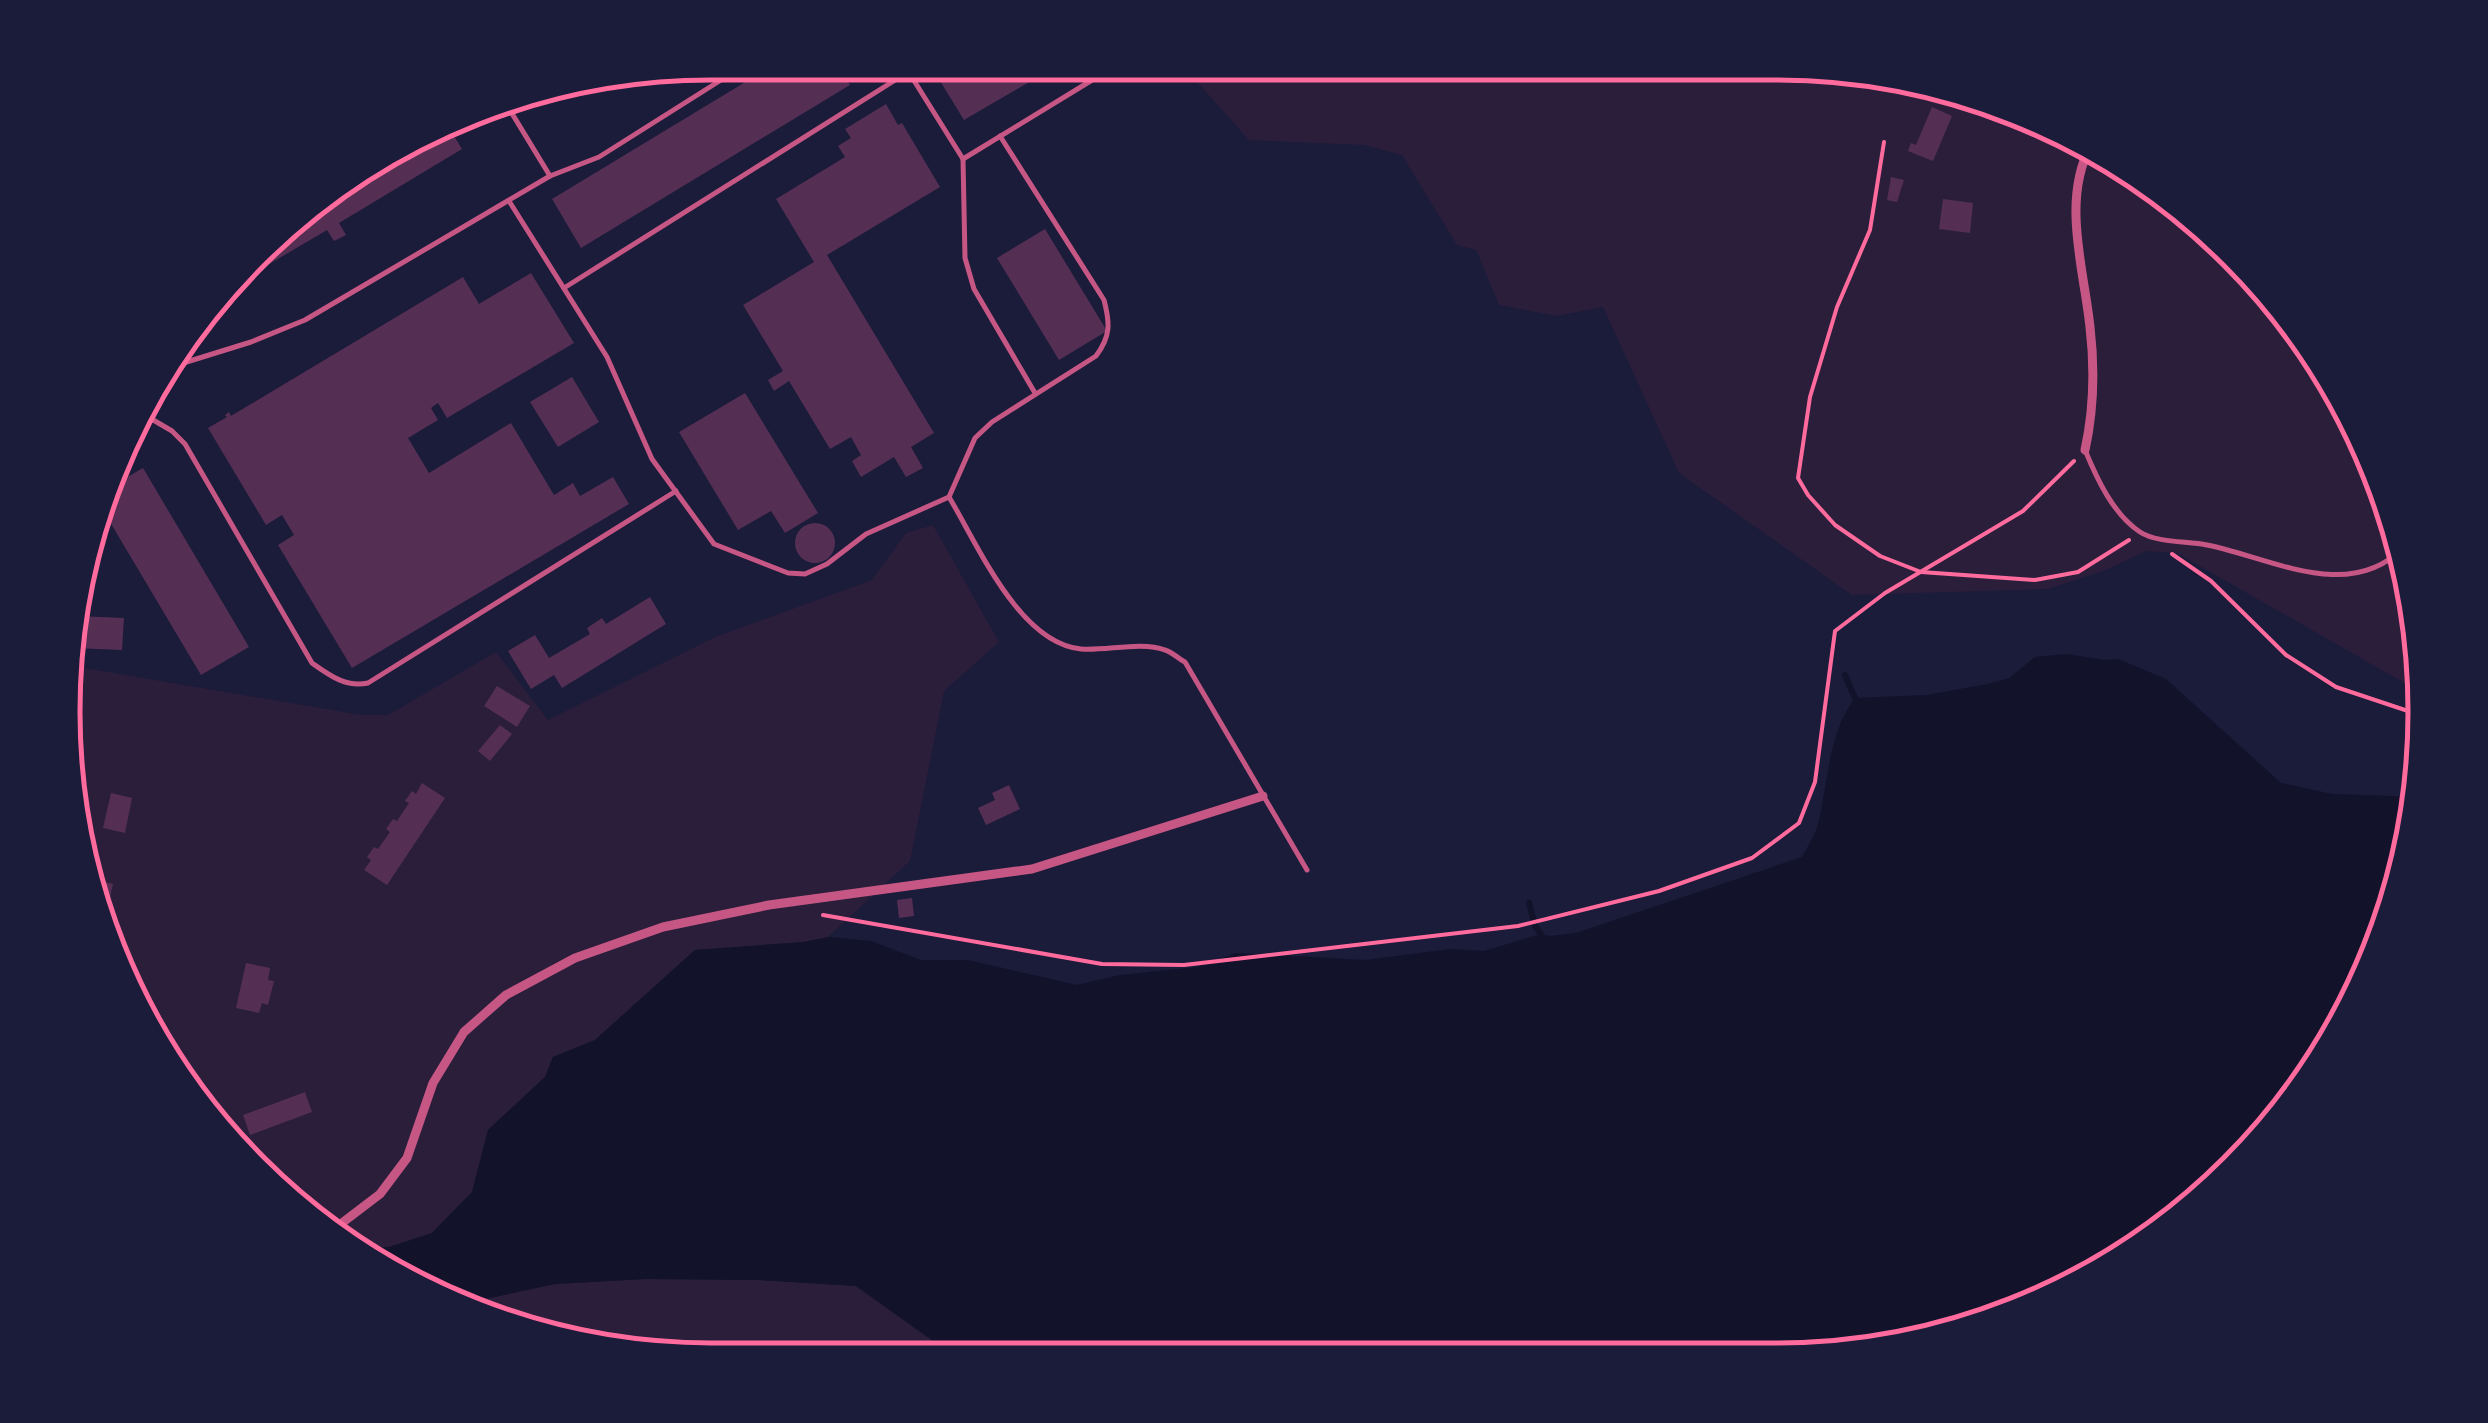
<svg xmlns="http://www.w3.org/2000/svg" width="2488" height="1423" font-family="'DejaVu Sans',sans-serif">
	<rect width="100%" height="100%" fill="#1b1b3a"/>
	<g fill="#2a1e3b">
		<path d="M 1180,63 L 1818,64 L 1945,85 L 2101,150 L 2292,317 L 2404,544 L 2413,688 L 2177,553 L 2146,551 L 2106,570 L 2048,589 L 1852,595 L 1679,473 L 1603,307 L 1557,316 L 1499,305 L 1476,250 L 1457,245 L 1402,155 L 1364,145 L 1249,140 Z"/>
		<path d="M 933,525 L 999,642 L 944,691 L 910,861 L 828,937 L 804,942 L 695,950 L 595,1040 L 553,1057 L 545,1077 L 488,1130 L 472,1192 L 432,1233 L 389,1247 L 359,1250 L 223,1139 L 112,959 L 64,753 L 73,666 L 361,715 L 388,715 L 496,652 L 548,720 L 715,637 L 872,580 L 906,533 Z"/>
		<path d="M 645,1279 L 759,1280 L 856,1286 L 957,1358 L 670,1359 L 543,1338 L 462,1304 L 555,1284 Z"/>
	</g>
	<path fill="#12122b" d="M 2067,654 L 2104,660 L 2118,659 L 2166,679 L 2281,783 L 2332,794 L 2420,797 L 2338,1036 L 2236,1170 L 2137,1251 L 1986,1326 L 1861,1355 L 957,1358 L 856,1286 L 759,1280 L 645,1279 L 555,1284 L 462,1304 L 387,1273 L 359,1250 L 389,1247 L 432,1233 L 472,1192 L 488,1130 L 545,1077 L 553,1057 L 595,1040 L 695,950 L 804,942 L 829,937 L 871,941 L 921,960 L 968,960 L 1077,985 L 1120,975 L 1198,967 L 1236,953 L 1366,960 L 1450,949 L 1484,951 L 1541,934 L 1550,936 L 1576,933 L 1802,857 C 1808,846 1816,834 1819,821 C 1828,780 1829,732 1855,698 L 1926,695 L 1988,684 L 2009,678 L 2035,657 Z"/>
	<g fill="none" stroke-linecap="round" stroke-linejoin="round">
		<g stroke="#12122b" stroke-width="6">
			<path d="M 1845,675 L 1855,698"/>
			<path d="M 1529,903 L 1535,926 L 1541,934"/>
		</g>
	</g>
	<g fill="#542f53">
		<path d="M 777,63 L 836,63 L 850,85 L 581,248 L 552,199 Z"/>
		<path d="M 929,63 L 967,63 L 973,73 L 982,68 L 979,63 L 1062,63 L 964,120 Z"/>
		<path d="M 886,104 L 898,125 L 902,123 L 940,187 L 827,255 L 934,433 L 911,447 L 923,468 L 906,477 L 894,457 L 861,477 L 852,461 L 861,455 L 851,437 L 830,449 L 789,381 L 774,391 L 768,380 L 783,371 L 743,305 L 814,262 L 776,199 L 845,157 L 838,146 L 851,138 L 845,129 Z"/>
		<path d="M 1932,107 L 1952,116 L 1933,161 L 1908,151 L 1911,143 L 1916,145 Z"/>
		<path d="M 448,126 L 462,149 L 339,223 L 346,235 L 334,241 L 327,230 L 232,286 L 317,196 Z"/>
		<path d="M 1891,177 L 1904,180 L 1897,202 L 1887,200 Z"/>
		<path d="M 1943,199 L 1973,203 L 1970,233 L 1939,229 Z"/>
		<path d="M 1045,229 L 1107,331 L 1059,360 L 997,258 Z"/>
		<path d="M 531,273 L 574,343 L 447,418 L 438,403 L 431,408 L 438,420 L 408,438 L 429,473 L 511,423 L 554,495 L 573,483 L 580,496 L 613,477 L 629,504 L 352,668 L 278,545 L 294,535 L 282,515 L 266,525 L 208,428 L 227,417 L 225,415 L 229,412 L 231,416 L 463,277 L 479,304 Z"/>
		<path d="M 572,377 L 599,422 L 558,447 L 530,402 Z"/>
		<path d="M 745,393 L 818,513 L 785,533 L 771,511 L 738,530 L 679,432 Z"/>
		<path d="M 143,468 L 249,647 L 201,675 L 101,507 L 110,487 Z"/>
		<circle cx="815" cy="543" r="20"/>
		<path d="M 650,597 L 666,624 L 562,688 L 554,675 L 531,689 L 508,651 L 535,635 L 549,658 L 590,634 L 587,628 L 602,618 L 606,624 Z"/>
		<path d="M 77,616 L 124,618 L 122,650 L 74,648 Z"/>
		<path d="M 497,686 L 530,706 L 517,727 L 484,706 Z"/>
		<path d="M 500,725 L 512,734 L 490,761 L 478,751 Z"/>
		<path d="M 68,773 L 85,776 L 77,811 Z"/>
		<path d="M 422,783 L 445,798 L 387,885 L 364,870 L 371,860 L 367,857 L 374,847 L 378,849 L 390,832 L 386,829 L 393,819 L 397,821 L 409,803 L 405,801 L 412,791 L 416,794 Z"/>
		<path d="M 1009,785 L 1020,809 L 986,825 L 978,808 L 995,800 L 992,793 Z"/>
		<path d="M 111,793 L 132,798 L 125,833 L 103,828 Z"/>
		<path d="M 93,879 L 113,884 L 105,919 L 102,918 Z"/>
		<path d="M 912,898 L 914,916 L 899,918 L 897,900 Z"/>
		<path d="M 246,963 L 270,968 L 268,980 L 274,981 L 268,1005 L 262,1003 L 259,1013 L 236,1008 Z"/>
		<path d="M 305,1092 L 312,1112 L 250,1135 L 243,1115 Z"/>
	</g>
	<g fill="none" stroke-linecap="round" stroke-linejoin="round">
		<g stroke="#ff6b9d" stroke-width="4">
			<path d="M 1884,142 L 1870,230 L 1837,307 L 1810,397 L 1798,478 L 1808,495 L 1835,525 L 1880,556 L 1921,572 L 2035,580 L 2078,572 L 2129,540"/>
			<path d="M 2172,554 L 2211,581 L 2286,655 L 2336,687 L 2414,713"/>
			<path d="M 823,915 L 1102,964 L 1184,965 L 1518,926 L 1659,891 L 1752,858 L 1799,823 L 1815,782 L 1835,631 L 1885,593 L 2023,511 L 2074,461"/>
		</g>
		<g stroke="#c65784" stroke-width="5">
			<path d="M 903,63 L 963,159 L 965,258 L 974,289 L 1035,393"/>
			<path d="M 502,97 L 550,176"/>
			<path d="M 963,159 L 1120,63"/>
			<path d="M 509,201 L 607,357 L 652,459 L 714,544 L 788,573 L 805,574 L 827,564 L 866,534 L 949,497 L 975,438 L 992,422 L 1096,356 C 1111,336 1110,323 1104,300 L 1000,136"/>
			<path d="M 564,288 L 908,72"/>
			<path d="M 164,369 L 251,342 L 305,320 L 550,176 L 599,157 L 748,63"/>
			<path d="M 143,414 L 172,431 L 185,444 L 312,663 C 329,675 346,688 368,683 L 676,491"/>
			<path d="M 2085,450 C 2097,479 2113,514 2140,532 C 2157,543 2187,541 2207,545 C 2269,557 2349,604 2404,547"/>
			<path d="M 949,497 C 978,545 1019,643 1081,649 C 1107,651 1141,641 1165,650 C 1172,652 1179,659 1185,662 L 1307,870"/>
		</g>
		<g stroke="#c65784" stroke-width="9">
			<path d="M 2085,450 C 2094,409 2095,370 2090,327 C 2084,269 2061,200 2091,145"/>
			<path d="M 331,1227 L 338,1226 L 380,1194 L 407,1158 L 433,1083 L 464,1032 L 506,995 L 575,958 L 663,927 L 769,905 L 1032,869 L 1263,796"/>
		</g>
	</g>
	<path d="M0 0H2488V1423H0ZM711 80H1777A631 631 0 0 1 2408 711V712A631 631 0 0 1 1777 1343H711A631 631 0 0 1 80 712V711A631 631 0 0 1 711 80Z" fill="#1b1b3a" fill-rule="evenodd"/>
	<path fill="none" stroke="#ff6b9d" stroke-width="5" d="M711 80H1777A631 631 0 0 1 2408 711V712A631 631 0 0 1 1777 1343H711A631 631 0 0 1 80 712V711A631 631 0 0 1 711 80Z"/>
</svg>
